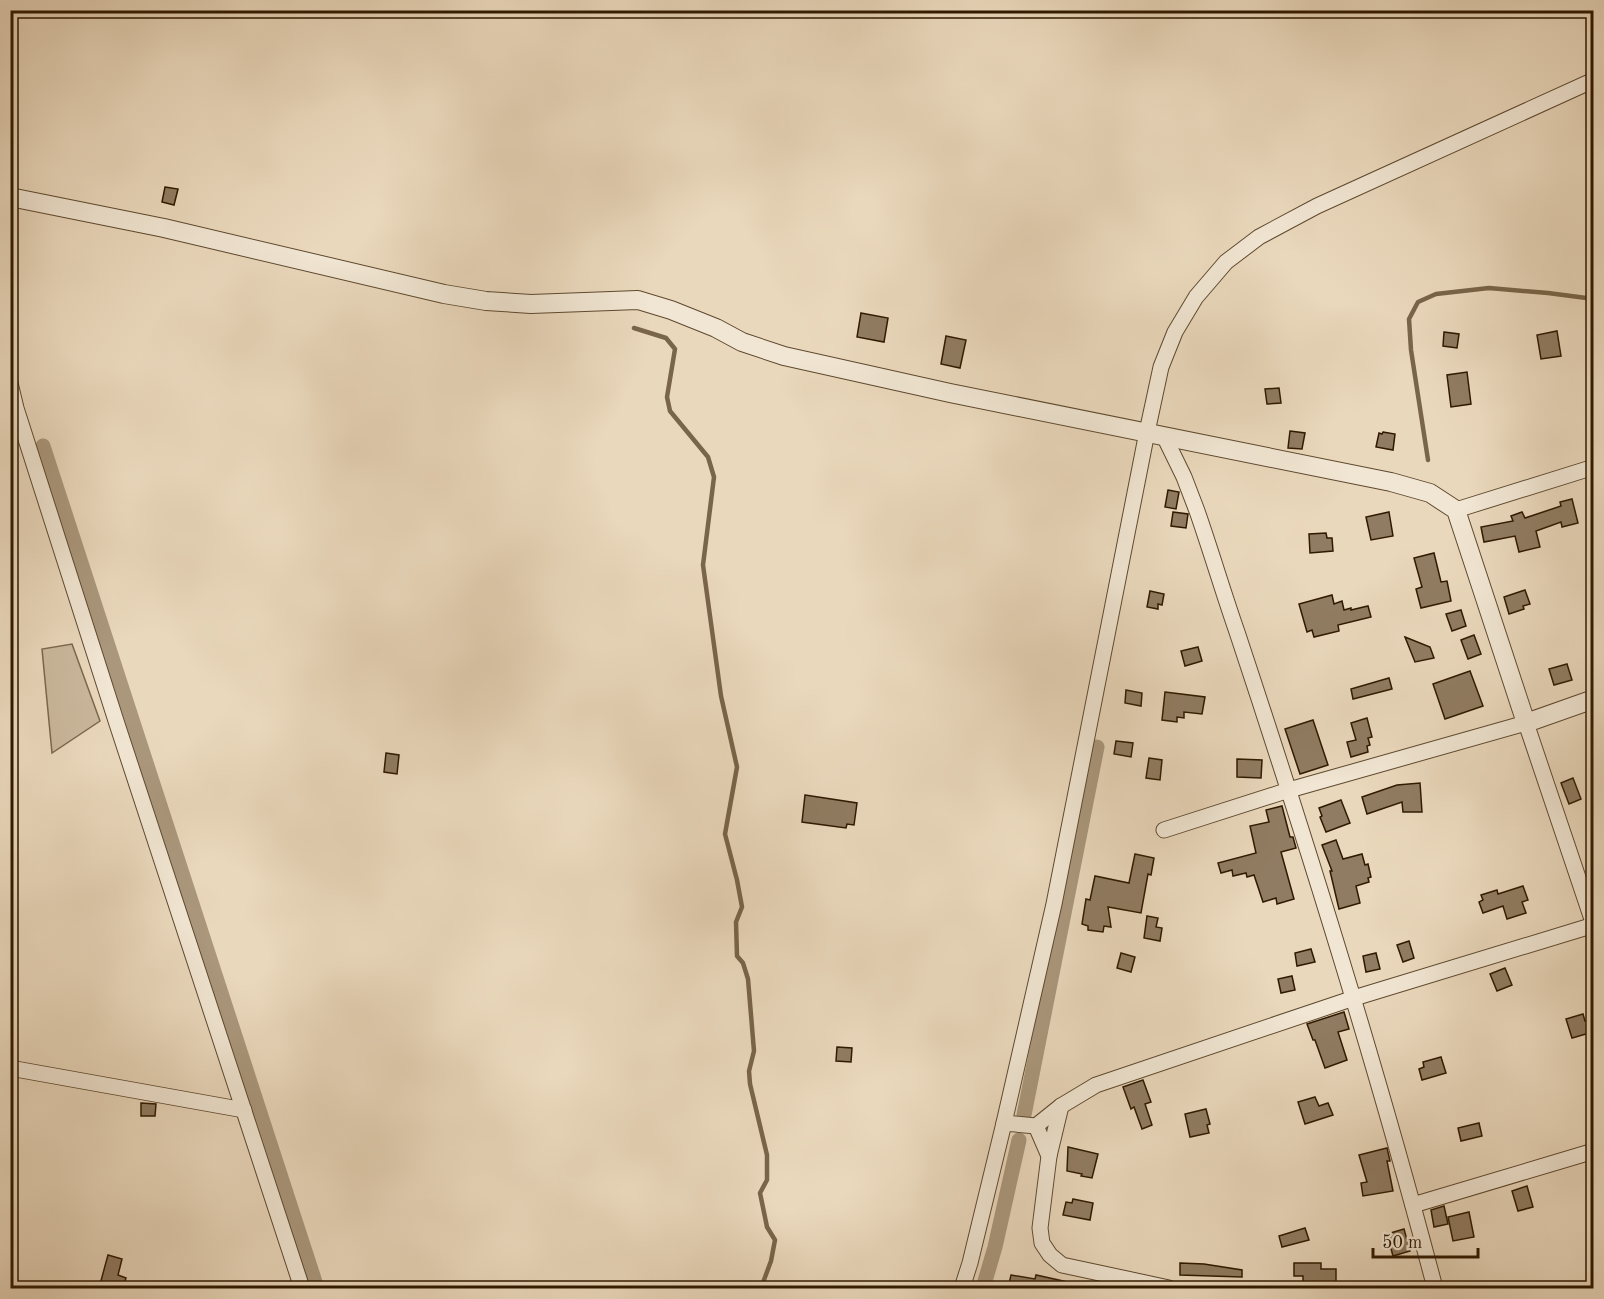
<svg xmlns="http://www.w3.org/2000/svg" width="1604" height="1299" font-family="'Old Standard TT',serif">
	<rect width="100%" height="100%" fill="#ead8bc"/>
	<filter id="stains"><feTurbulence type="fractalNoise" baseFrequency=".00333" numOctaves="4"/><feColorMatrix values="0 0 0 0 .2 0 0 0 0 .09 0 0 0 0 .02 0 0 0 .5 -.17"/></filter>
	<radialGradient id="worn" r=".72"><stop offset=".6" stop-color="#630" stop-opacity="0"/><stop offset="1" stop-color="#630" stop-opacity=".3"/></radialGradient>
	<path fill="#cab89c" stroke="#7c684e" stroke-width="1.5" d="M 72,644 L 100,721 L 52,753 L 42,649 Z"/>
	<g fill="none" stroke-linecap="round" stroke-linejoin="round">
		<g stroke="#79654a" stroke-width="4.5">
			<path d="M 634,328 L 666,338 L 675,349 L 667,397 L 670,411 L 708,457 L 714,477 L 703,565 L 721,696 L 737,767 L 725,834 L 737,880 L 742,907 L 736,922 L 737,956 L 743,963 L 748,979 L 754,1051 L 749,1071 L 750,1084 L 767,1155 L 767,1180 L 760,1193 L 767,1227 L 775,1240 L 771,1261 L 761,1288"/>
			<path d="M 1428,460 L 1411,350 L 1409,319 L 1418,302 L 1436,294 L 1489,288 L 1548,293 L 1594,299"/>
		</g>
		<g stroke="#aa977c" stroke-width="15">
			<path d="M 43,446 L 317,1288"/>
			<path d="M 1024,1115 L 1097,747"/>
			<path d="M 983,1288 L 995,1247 L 1019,1140"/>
		</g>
	</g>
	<g fill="#907c62" stroke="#2f1900" stroke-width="1.5">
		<path d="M 165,187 L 178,189 L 174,205 L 162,202 Z"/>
		<path d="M 861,313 L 888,318 L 884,342 L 857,337 Z"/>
		<path d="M 1557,331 L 1561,356 L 1541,359 L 1537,335 Z"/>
		<path d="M 1444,332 L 1459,334 L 1457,348 L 1443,346 Z"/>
		<path d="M 946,336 L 966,340 L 960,368 L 941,364 Z"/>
		<path d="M 1467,372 L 1471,404 L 1451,407 L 1447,375 Z"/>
		<path d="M 1279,388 L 1281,403 L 1267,404 L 1265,389 Z"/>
		<path d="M 1290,431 L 1305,433 L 1302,449 L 1288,448 Z"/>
		<path d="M 1383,432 L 1395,434 L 1393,450 L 1376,447 L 1379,433 L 1382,434 Z"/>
		<path d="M 1168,490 L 1179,492 L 1176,509 L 1165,507 Z"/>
		<path d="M 1572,499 L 1578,523 L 1562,527 L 1561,522 L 1536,531 L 1540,547 L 1519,552 L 1515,536 L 1484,542 L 1481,527 L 1513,521 L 1511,516 L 1522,512 L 1525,518 L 1561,506 L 1560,502 Z"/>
		<path d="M 1173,512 L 1188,514 L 1186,528 L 1171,526 Z"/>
		<path d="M 1389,512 L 1393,536 L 1371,540 L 1366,517 Z"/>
		<path d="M 1326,533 L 1327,538 L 1332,538 L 1333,551 L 1310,553 L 1309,534 Z"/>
		<path d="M 1434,553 L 1441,582 L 1447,581 L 1451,601 L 1421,608 L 1416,589 L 1422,587 L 1414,558 Z"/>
		<path d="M 1525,590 L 1530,604 L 1523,606 L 1524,609 L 1509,614 L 1504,597 Z"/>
		<path d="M 1150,591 L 1164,594 L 1162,605 L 1158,604 L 1158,609 L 1147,607 Z"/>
		<path d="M 1332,595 L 1334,604 L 1342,601 L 1344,610 L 1351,608 L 1351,610 L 1368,606 L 1371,617 L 1338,625 L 1339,631 L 1314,637 L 1312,630 L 1307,632 L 1299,604 Z"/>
		<path d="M 1461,610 L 1466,626 L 1452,631 L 1446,614 Z"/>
		<path d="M 1474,635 L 1481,654 L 1468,659 L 1461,640 Z"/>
		<path d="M 1405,637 L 1430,647 L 1434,658 L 1415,662 Z"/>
		<path d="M 1198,647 L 1202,661 L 1185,666 L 1181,651 Z"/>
		<path d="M 1567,664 L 1572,680 L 1554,685 L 1549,669 Z"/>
		<path d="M 1470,671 L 1483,706 L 1445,719 L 1433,684 Z"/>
		<path d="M 1389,678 L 1392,689 L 1353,699 L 1351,689 Z"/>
		<path d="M 1126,690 L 1142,693 L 1141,706 L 1125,703 Z"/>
		<path d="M 1165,692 L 1205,697 L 1202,714 L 1184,712 L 1184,718 L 1177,717 L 1177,722 L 1162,720 Z"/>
		<path d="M 1367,718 L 1372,737 L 1368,738 L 1370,745 L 1367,746 L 1368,752 L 1351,757 L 1347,742 L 1356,740 L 1351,723 Z"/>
		<path d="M 1313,720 L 1328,765 L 1300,774 L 1285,729 Z"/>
		<path d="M 1116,741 L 1133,743 L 1131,757 L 1114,754 Z"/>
		<path d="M 386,753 L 399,755 L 397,774 L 384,772 Z"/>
		<path d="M 1149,758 L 1162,760 L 1160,780 L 1146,778 Z"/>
		<path d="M 1237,759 L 1262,760 L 1261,778 L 1237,777 Z"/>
		<path d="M 1573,778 L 1581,799 L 1569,804 L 1561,783 Z"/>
		<path d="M 1420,783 L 1422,812 L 1403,812 L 1402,802 L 1367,814 L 1362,797 L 1397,785 Z"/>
		<path d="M 805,795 L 857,803 L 854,825 L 847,824 L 846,828 L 802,822 Z"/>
		<path d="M 1341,800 L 1350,823 L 1326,832 L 1320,817 L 1322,816 L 1319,808 Z"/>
		<path d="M 1282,806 L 1290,837 L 1293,837 L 1296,848 L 1281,852 L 1294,899 L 1277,904 L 1276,898 L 1263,902 L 1254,875 L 1247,877 L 1246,873 L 1233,876 L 1232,870 L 1221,873 L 1218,863 L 1256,853 L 1250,826 L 1269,822 L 1266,810 Z"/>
		<path d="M 1336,840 L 1343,859 L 1362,854 L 1365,865 L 1368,864 L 1371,877 L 1368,878 L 1369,882 L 1356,886 L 1360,903 L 1339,909 L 1330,871 L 1332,871 L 1322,845 Z"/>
		<path d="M 1135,854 L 1154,858 L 1151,875 L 1148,874 L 1141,913 L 1108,907 L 1111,927 L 1104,926 L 1103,932 L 1088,930 L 1088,926 L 1082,924 L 1086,899 L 1090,900 L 1095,876 L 1129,883 Z"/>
		<path d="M 1523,886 L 1528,900 L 1522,902 L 1526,913 L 1507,919 L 1503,906 L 1483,913 L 1479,902 L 1483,900 L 1481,895 L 1497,890 L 1498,894 Z"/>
		<path d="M 1147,916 L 1158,918 L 1156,927 L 1162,928 L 1160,941 L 1144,938 Z"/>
		<path d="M 1409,941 L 1414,958 L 1403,962 L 1397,945 Z"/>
		<path d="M 1311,949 L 1315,962 L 1297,966 L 1295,953 Z"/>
		<path d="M 1121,953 L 1135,957 L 1131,972 L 1117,968 Z"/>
		<path d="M 1376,953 L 1380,969 L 1366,972 L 1363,956 Z"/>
		<path d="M 1505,968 L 1512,985 L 1497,991 L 1490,974 Z"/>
		<path d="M 1292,976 L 1295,990 L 1281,993 L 1278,979 Z"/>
		<path d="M 1344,1012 L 1349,1029 L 1338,1032 L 1347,1060 L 1325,1068 L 1315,1040 L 1313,1040 L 1307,1024 Z"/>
		<path d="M 1583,1014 L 1585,1021 L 1591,1019 L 1593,1032 L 1572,1038 L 1566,1019 Z"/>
		<path d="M 837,1047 L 852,1048 L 851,1062 L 836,1061 Z"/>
		<path d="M 1441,1057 L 1446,1073 L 1422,1080 L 1419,1069 L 1424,1067 L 1423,1062 Z"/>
		<path d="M 1143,1080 L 1151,1102 L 1145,1104 L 1152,1125 L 1142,1129 L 1134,1107 L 1131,1109 L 1123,1087 Z"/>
		<path d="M 1315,1097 L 1319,1106 L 1328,1103 L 1333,1115 L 1305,1124 L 1298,1102 Z"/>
		<path d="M 141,1103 L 156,1104 L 155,1116 L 141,1116 Z"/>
		<path d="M 1206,1109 L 1210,1124 L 1207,1125 L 1209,1133 L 1190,1137 L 1185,1114 Z"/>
		<path d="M 1479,1123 L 1482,1136 L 1461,1141 L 1458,1128 Z"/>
		<path d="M 1068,1147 L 1098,1154 L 1092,1178 L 1081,1176 L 1082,1174 L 1067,1171 Z"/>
		<path d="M 1387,1148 L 1390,1161 L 1387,1161 L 1393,1191 L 1363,1196 L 1361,1183 L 1367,1182 L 1359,1155 Z"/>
		<path d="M 1527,1186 L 1533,1207 L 1518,1211 L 1512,1191 Z"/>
		<path d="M 1073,1199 L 1093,1203 L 1090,1220 L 1063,1215 L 1066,1202 L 1072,1203 Z"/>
		<path d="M 1444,1206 L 1448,1224 L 1434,1227 L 1431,1210 Z"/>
		<path d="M 1469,1212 L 1474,1237 L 1453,1241 L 1448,1217 Z"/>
		<path d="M 1305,1228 L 1309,1240 L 1282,1247 L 1279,1236 Z"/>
		<path d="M 1404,1229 L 1410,1251 L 1393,1256 L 1387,1234 Z"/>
		<path d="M 108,1255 L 122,1259 L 118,1275 L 126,1278 L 123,1288 L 99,1288 Z"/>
		<path d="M 1180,1263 L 1204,1264 L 1242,1270 L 1242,1277 L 1180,1275 Z"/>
		<path d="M 1294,1263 L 1321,1263 L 1321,1269 L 1336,1269 L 1336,1288 L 1312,1288 L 1312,1282 L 1303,1282 L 1303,1276 L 1294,1276 Z"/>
		<path d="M 1011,1275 L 1035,1279 L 1036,1275 L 1077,1284 L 1076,1288 L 1008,1288 Z"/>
	</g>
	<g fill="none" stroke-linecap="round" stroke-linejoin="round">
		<g stroke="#5e492f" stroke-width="17">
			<g id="minor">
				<path d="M 10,383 L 16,408 L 117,724 L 302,1288"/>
				<path d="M 1164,436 L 1184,477 L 1197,511 C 1211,551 1223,592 1237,632 C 1309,849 1377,1067 1435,1288"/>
				<path d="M 1456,510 L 1594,467"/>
				<path d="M 1164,830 L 1289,790 L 1526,723 L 1594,925"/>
				<path d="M 10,1068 L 244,1110"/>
				<path d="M 1004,1123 L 1054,904 L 1147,432 L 1161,367 L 1175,332 L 1196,297 L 1226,262 L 1259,237 L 1317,206 L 1594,80"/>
				<path d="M 1036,1126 L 1049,1156 L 1040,1228 L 1042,1243 L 1050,1255 L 1062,1265 L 1169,1288"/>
				<path d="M 1049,1156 L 1061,1106"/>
				<path d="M 1413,1205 L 1594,1151"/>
				<path d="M 962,1288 L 970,1263 L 1004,1123 L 1036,1126 L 1061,1106 L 1096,1085 L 1354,998 L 1594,925"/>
			</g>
		</g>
		<g stroke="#5e492f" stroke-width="20">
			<path id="tertiary" d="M 10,197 L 164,228 L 444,294 L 486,301 L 531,304 L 638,300 L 671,310 L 716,328 L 742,342 L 784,356 L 950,393 L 1391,482 L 1430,493 L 1456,510 L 1526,723 L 1594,699"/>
		</g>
		<use href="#minor" stroke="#f1e6d3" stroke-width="15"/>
		<use href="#tertiary" stroke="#f1e6d3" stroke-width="18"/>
	</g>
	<rect width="1604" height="1299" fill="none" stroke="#ead8bc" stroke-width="36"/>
	<rect x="12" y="12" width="1580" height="1275" fill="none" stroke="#2f1900" stroke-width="3"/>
	<rect x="18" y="18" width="1568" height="1263" fill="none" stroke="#2f1900" stroke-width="1.5"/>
	<path d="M1373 1248v9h105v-9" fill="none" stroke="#2f1900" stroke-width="3"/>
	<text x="1382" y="1248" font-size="18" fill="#2f1900" stroke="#f1e6d3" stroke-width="4.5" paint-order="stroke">50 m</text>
	<rect width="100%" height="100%" filter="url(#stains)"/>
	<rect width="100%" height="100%" fill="url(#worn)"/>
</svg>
